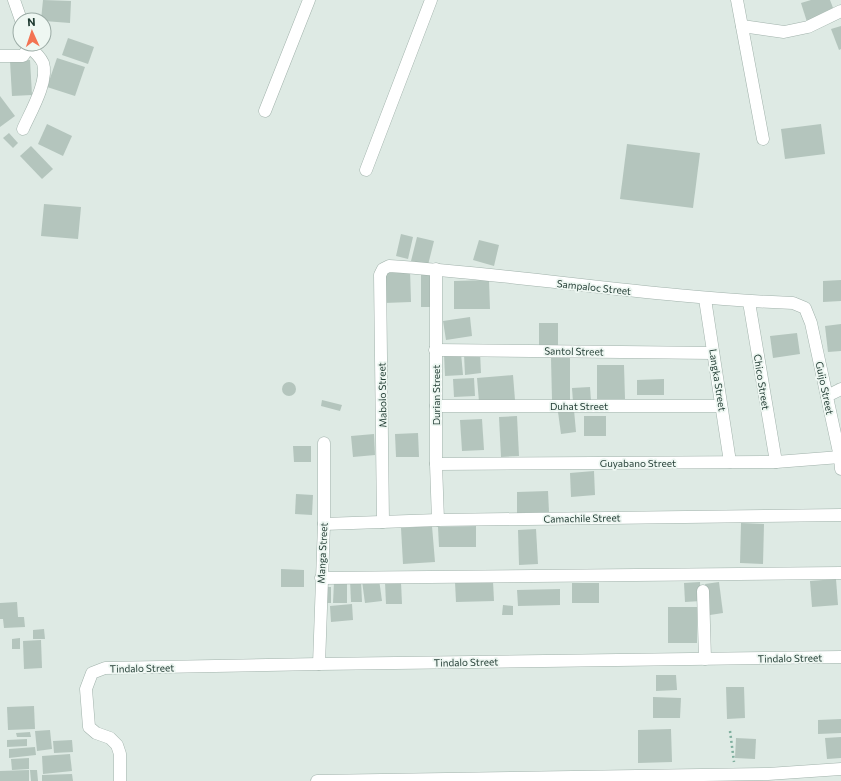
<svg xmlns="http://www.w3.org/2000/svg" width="841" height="781" font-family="Commissioner,sans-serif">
	<rect width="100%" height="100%" fill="#deeae4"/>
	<g fill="#b4c5bd">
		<path d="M 43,0 L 71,1 L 70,23 L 44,21 L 44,20 L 41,20 Z"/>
		<path d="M 811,0 L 830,0 L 835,13 L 807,22 L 801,3 Z"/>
		<path d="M 841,26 L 841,49 L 839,50 L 831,29 Z"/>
		<path d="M 68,38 L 94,47 L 88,64 L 62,55 Z"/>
		<path d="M 57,58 L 85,67 L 75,96 L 47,87 Z"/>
		<path d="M 30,60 L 32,95 L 12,96 L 10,61 Z"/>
		<path d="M 0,96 L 15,116 L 0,127 Z"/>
		<path d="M 47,124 L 72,136 L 63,156 L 38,144 Z"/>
		<path d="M 821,124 L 825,154 L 785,159 L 781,129 Z"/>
		<path d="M 9,133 L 18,143 L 13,148 L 3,138 Z"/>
		<path d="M 627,144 L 700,153 L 693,208 L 620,199 Z"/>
		<path d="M 31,146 L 53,169 L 42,179 L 20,156 Z"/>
		<path d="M 44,204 L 81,207 L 78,239 L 41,236 Z"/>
		<path d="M 401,234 L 413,237 L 408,259 L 396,256 Z"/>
		<path d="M 417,237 L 434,241 L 428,265 L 411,261 Z"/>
		<path d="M 479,240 L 499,245 L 494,266 L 473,260 Z"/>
		<path d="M 410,270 L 411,302 L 384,303 L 383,271 Z"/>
		<rect x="421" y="274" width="15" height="33"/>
		<path d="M 489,280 L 490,309 L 454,309 L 454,281 Z"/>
		<path d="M 841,280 L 841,301 L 823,302 L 823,281 Z"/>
		<path d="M 470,317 L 472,336 L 446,340 L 443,321 Z"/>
		<rect x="539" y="323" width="19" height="23"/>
		<path d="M 841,324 L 841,351 L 828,352 L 825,326 Z"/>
		<path d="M 797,333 L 800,354 L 773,358 L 770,336 Z"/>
		<path d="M 480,352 L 481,373 L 465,375 L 464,354 Z"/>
		<path d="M 461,353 L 463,375 L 445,376 L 444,354 Z"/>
		<path d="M 551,358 L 570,358 L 570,400 L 552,400 Z"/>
		<path d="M 597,365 L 624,365 L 625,399 L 597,399 Z"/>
		<path d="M 513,375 L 515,400 L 479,402 L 477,378 Z"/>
		<path d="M 474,378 L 475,396 L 454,397 L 453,379 Z"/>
		<path d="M 664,379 L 664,395 L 637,395 L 637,380 Z"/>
		<circle cx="289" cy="389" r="7"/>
		<path d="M 590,387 L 591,401 L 573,402 L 572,388 Z"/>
		<path d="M 322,400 L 342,405 L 340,411 L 321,406 Z"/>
		<path d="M 574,410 L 576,432 L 561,434 L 558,412 Z"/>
		<path d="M 517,416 L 519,456 L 501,457 L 499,417 Z"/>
		<rect x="584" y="416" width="22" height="20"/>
		<path d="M 482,419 L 484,450 L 462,451 L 460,420 Z"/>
		<path d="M 418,433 L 419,457 L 396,457 L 395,434 Z"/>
		<path d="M 374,434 L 375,455 L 353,457 L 351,436 Z"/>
		<path d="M 293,446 L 311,446 L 311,462 L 294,462 Z"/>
		<path d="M 594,471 L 595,495 L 571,497 L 570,473 Z"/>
		<path d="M 548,491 L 549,512 L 517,513 L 517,492 Z"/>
		<path d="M 296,494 L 313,495 L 312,515 L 295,514 Z"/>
		<path d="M 741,523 L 764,524 L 763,564 L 740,563 Z"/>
		<path d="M 432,526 L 435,562 L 403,564 L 401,528 Z"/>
		<path d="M 476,526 L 476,547 L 439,547 L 438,527 Z"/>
		<path d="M 536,529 L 538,564 L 519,565 L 518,530 Z"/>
		<path d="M 281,569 L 304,570 L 304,587 L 281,587 Z"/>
		<path d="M 379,579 L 382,601 L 365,603 L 362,581 Z"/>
		<path d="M 836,579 L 838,605 L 812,607 L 810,581 Z"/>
		<path d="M 350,580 L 361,580 L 362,602 L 351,602 Z"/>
		<path d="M 493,581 L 494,601 L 456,602 L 455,582 Z"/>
		<path d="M 334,582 L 347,583 L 347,603 L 333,603 Z"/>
		<path d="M 385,582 L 401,582 L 402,604 L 386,604 Z"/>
		<path d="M 700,582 L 701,601 L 685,602 L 684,583 Z"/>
		<path d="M 719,582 L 723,613 L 710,615 L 705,584 Z"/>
		<rect x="572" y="583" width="27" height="20"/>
		<path d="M 322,587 L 331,587 L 331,603 L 323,603 Z"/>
		<path d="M 560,589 L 560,605 L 518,606 L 517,590 Z"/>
		<path d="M 17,602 L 18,617 L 24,617 L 25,627 L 4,628 L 3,619 L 0,619 L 0,603 Z"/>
		<path d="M 352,604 L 353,620 L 331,622 L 330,606 Z"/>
		<path d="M 503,605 L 513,606 L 513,615 L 502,615 Z"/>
		<rect x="668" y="607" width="29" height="36"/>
		<path d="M 44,629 L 45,639 L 33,639 L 33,630 Z"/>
		<path d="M 20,638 L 20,649 L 12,649 L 12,639 Z"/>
		<path d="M 41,640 L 42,668 L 24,669 L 23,641 Z"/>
		<path d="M 656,675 L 676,675 L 677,690 L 656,691 Z"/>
		<path d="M 726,687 L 744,687 L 745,718 L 727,719 Z"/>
		<path d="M 653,697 L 681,698 L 680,718 L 653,718 Z"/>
		<path d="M 34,706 L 35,729 L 8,730 L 7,707 Z"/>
		<path d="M 841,719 L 841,733 L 818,734 L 818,720 Z"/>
		<path d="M 671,729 L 672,762 L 638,763 L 638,730 Z"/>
		<path d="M 50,730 L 52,749 L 37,751 L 35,731 Z"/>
		<path d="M 30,732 L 31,737 L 17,737 L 16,733 Z"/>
		<path d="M 841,737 L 841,758 L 827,759 L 825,738 Z"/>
		<path d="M 736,738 L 756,739 L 755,759 L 735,758 Z"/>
		<path d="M 27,739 L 27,746 L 7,747 L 7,740 Z"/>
		<path d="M 72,740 L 73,752 L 54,753 L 53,741 Z"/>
		<path d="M 35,747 L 36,755 L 9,758 L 9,749 Z"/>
		<path d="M 70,754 L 72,771 L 43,774 L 42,756 Z"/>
		<path d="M 29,758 L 29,769 L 12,770 L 11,759 Z"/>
		<path d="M 29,770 L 29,781 L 0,781 L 0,771 Z"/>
		<path d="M 30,770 L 37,770 L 38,781 L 31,781 Z"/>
		<path d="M 72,774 L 73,781 L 42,781 L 42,775 Z"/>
	</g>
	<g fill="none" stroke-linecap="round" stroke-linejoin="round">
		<g stroke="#a1b2ab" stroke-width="13">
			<g id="minor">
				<path d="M 14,0 L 21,20"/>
				<path d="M 737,0 L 763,139"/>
				<path d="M 742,26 L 784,32 L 808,27 L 841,11"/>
				<path d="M 0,56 L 23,56 L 27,50 L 28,44"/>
				<path d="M 265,111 L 309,0"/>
				<path d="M 23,129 C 30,113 49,81 43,63 C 40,56 34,51 28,46"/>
				<path d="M 366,170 L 431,0"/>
				<path d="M 436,269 L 436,464 L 438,520"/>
				<path d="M 705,299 L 730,462"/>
				<path d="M 749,302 L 776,462"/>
				<path d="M 435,350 L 713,353"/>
				<path d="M 827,396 L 841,389"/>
				<path d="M 436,406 L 721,406"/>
				<path d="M 436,464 L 776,462 L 840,457"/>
				<path d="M 383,522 L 380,275 L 383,269 L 389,266 C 524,275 658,298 793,303 L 805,308 L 811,323 L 840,457 L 841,469"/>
				<path d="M 324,524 L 438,520 L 841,515"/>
				<path d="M 321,578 L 841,573"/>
				<path d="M 703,591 L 705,659"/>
				<path d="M 319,664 L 324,524 L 324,443"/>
				<path d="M 120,781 L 120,754 L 117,745 L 110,738 L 96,733 L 89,727 L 86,689 L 92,673 L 105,668 L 319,664 L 841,657"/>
				<path d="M 317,781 L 768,774 L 841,769"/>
			</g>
		</g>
		<path stroke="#7eae9d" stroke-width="2.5" stroke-dasharray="2 3" stroke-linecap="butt" d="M 730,731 L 734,762"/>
		<use href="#minor" stroke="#fff" stroke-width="12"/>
	</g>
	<g text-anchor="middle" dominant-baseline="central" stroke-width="3.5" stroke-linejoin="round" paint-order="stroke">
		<g font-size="10" fill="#1f3a31" stroke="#eef7f2">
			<text transform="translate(594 287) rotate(6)">Sampaloc Street</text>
			<text transform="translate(574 351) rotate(1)">Santol Street</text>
			<text transform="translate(718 380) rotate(81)">Langka Street</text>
			<text transform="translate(762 382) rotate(81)">Chico Street</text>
			<text transform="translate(825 388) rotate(78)">Guijo Street</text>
			<text transform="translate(382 395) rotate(-91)">Mabolo Street</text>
			<text transform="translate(436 395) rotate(-90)">Durian Street</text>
			<text x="579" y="406">Duhat Street</text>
			<text x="638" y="463">Guyabano Street</text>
			<text transform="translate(582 518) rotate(-1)">Camachile Street</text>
			<text transform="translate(322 553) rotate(-87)">Manga Street</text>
			<text transform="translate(790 658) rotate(-1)">Tindalo Street</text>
			<text transform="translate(466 662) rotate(-1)">Tindalo Street</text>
			<text transform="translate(142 668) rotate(-1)">Tindalo Street</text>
		</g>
	</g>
	<g transform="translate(32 32) rotate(357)"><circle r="19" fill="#eef7f2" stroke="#9baba5"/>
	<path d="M0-3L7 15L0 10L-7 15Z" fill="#f37353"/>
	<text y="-6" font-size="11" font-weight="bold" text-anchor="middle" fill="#1f3a31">N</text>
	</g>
</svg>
